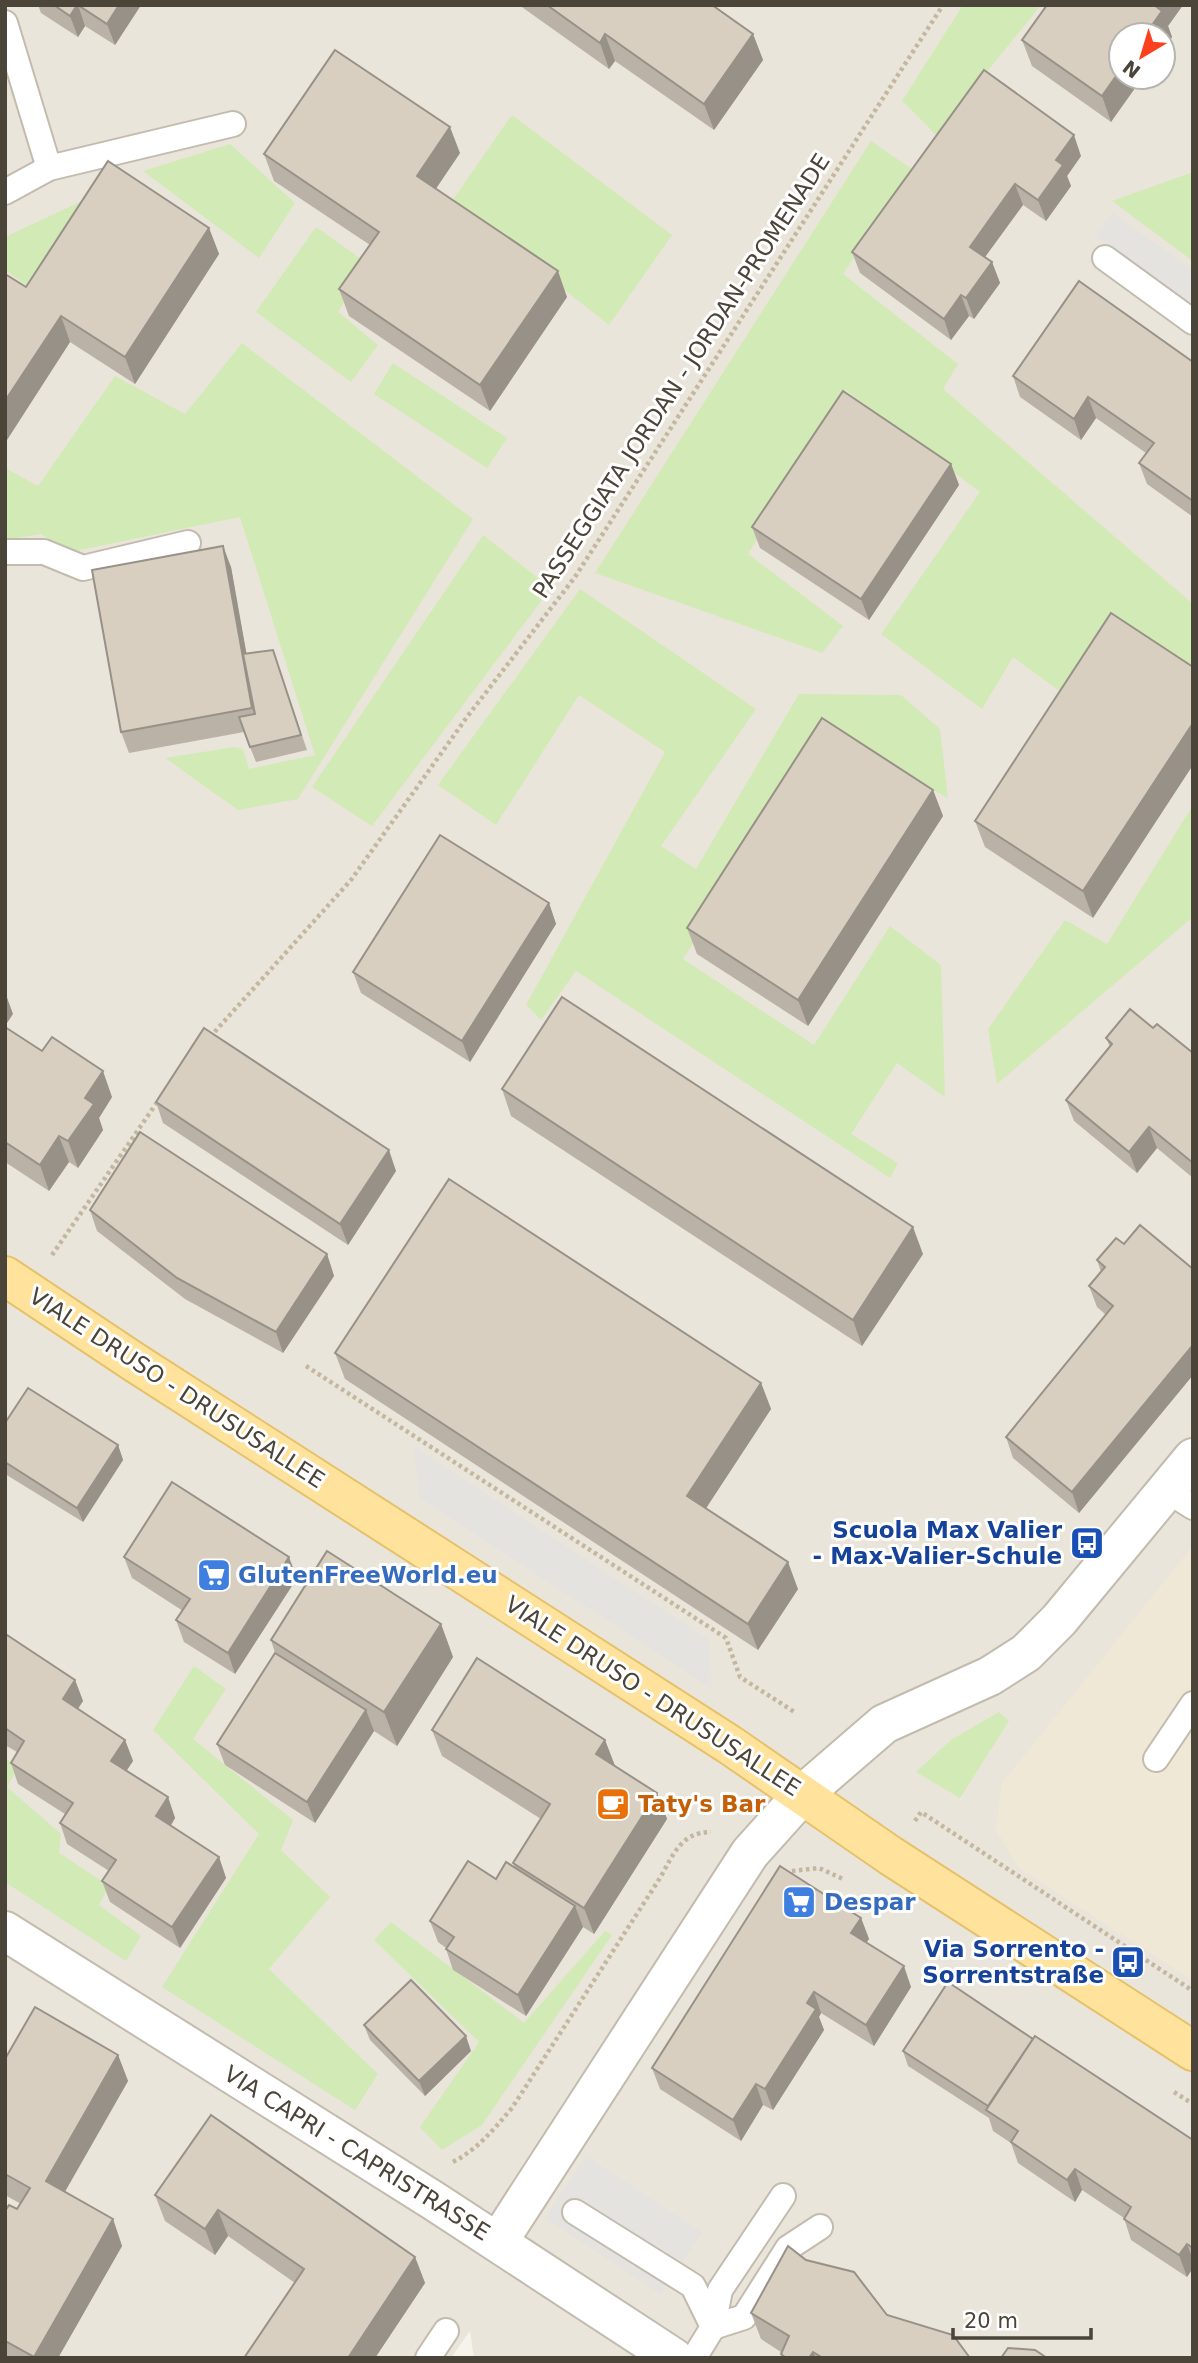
<svg xmlns="http://www.w3.org/2000/svg" width="1198" height="2363" font-family="'DejaVu Sans',sans-serif">
	<rect width="100%" height="100%" fill="#f6f3ec"/>
	<path fill="#eae5da" fill-rule="evenodd" d="M 5,5 L 1193,5 L 1193,2358 L 474,2358 L 470,2331 L 451,2358 L 5,2358 ZM 1121,35 L 1163,35 L 1163,77 L 1121,77 Z"/>
	<path fill="#efe8d6" d="M 1193,1546 L 1193,1981 L 1019,1868 L 996,1830 L 1002,1783 Z"/>
	<g fill="#d2eab5">
		<path d="M 963,5 L 1041,5 L 936,135 L 902,101 Z"/>
		<path d="M 512,115 L 672,235 L 609,325 L 452,201 Z"/>
		<path d="M 871,141 L 913,170 L 843,274 L 958,364 L 943,389 L 1193,604 L 1193,681 L 1068,697 L 1013,657 L 982,709 L 881,634 L 980,492 L 847,391 L 748,554 L 843,626 L 822,653 L 595,573 Z"/>
		<path d="M 230,144 L 295,203 L 259,258 L 143,171 Z"/>
		<path d="M 1193,172 L 1193,261 L 1112,201 Z"/>
		<path d="M 125,181 L 50,302 L 5,270 L 5,237 Z"/>
		<path d="M 316,227 L 368,264 L 338,312 L 378,345 L 351,382 L 256,312 Z"/>
		<path d="M 242,343 L 473,519 L 298,799 L 238,810 L 165,758 L 235,747 L 243,749 L 249,769 L 315,755 L 240,517 L 70,552 L 41,534 L 5,540 L 5,468 L 38,486 L 115,376 L 185,414 Z"/>
		<path d="M 393,363 L 507,438 L 487,468 L 374,394 Z"/>
		<path d="M 483,535 L 551,588 L 372,826 L 312,787 Z"/>
		<path d="M 580,589 L 756,709 L 661,846 L 696,869 L 799,694 L 901,695 L 940,729 L 948,798 L 829,734 L 683,959 L 814,1045 L 890,926 L 941,965 L 945,1097 L 897,1063 L 851,1134 L 898,1163 L 890,1178 L 576,971 L 541,1020 L 526,1005 L 665,752 L 579,695 L 496,825 L 438,785 Z"/>
		<path d="M 1193,805 L 1193,917 L 997,1084 L 988,1029 L 1065,920 L 1107,944 Z"/>
		<path d="M 194,1666 L 226,1689 L 193,1739 L 293,1820 L 281,1850 L 330,1897 L 269,1969 L 378,2074 L 355,2110 L 162,1987 L 259,1834 L 153,1730 Z"/>
		<path d="M 999,1712 L 1009,1721 L 960,1798 L 916,1772 L 951,1740 Z"/>
		<path d="M 5,1758 L 18,1767 L 7,1787 L 61,1834 L 59,1853 L 109,1886 L 99,1905 L 141,1936 L 126,1961 L 5,1882 Z"/>
		<path d="M 391,1922 L 524,2023 L 605,1931 L 612,1935 L 482,2125 L 442,2150 L 420,2127 L 479,2042 L 374,1940 Z"/>
	</g>
	<g fill="#e5e3e0">
		<path d="M 1112,213 L 1193,270 L 1193,306 L 1095,236 Z"/>
		<path d="M 413,1446 L 709,1640 L 712,1689 L 420,1498 Z"/>
		<path d="M 586,2156 L 702,2233 L 661,2294 L 545,2218 Z"/>
	</g>
	<g fill="none" stroke-linecap="round" stroke-linejoin="round">
		<g stroke="#c2bbae" stroke-width="28">
			<g id="service">
				<path d="M 5,23 L 49,168"/>
				<path d="M 5,192 L 49,168 L 233,124"/>
				<path d="M 1105,258 L 1193,322"/>
				<path d="M 5,552 L 44,552 L 83,568 L 188,543"/>
				<path d="M 1166,1490 L 1193,1507"/>
				<path d="M 1156,1759 L 1193,1704"/>
				<path d="M 783,2196 L 720,2290 L 713,2327 L 744,2317 L 788,2248 L 820,2227"/>
				<path d="M 575,2212 L 693,2286 L 713,2327 L 694,2358"/>
				<path d="M 428,2358 L 446,2331"/>
			</g>
		</g>
		<g stroke="#c2bbae" stroke-width="42">
			<g id="minor">
				<path d="M 5,1931 L 434,2201 L 674,2358"/>
				<path d="M 498,2242 L 750,1853 L 803,1794 L 884,1724 L 990,1676 L 1026,1653 L 1059,1620 L 1193,1458"/>
			</g>
		</g>
		<g stroke="#e6c16a" stroke-width="42">
			<path id="primary" d="M 5,1276 L 134,1362 L 730,1745 L 891,1856 L 1193,2051"/>
		</g>
		<g stroke="#c4b79f" stroke-width="4.5" stroke-dasharray="3.5 3.5" stroke-linecap="butt">
			<path d="M 210,1037 L 351,880 L 467,717 L 575,577 L 943,5"/>
			<path d="M 52,1255 L 158,1101"/>
			<path d="M 306,1366 L 726,1638 L 740,1677 L 796,1713"/>
			<path d="M 915,1821 L 921,1812 L 1193,1991"/>
			<path d="M 792,1871 L 819,1868 L 843,1879"/>
			<path d="M 1174,2092 L 1193,2104"/>
			<path d="M 453,2162 C 478,2149 494,2129 512,2108 L 660,1878 C 673,1855 681,1832 711,1832"/>
		</g>
		<use href="#service" stroke="#fff" stroke-width="24"/>
		<use href="#minor" stroke="#fff" stroke-width="38"/>
		<use href="#primary" stroke="#ffe39c" stroke-width="38"/>
	</g>
	<g fill="#bab2a6">
		<path d="M 38,5 L 141,5 L 115,45 L 85,26 L 78,37 L 41,13 Z"/>
		<path d="M 519,5 L 712,5 L 753,34 L 763,60 L 714,130 L 615,61 L 609,69 Z"/>
		<path d="M 1047,5 L 1183,5 L 1168,26 L 1172,37 L 1163,49 L 1163,35 L 1111,122 L 1032,66 L 1022,40 Z"/>
		<path d="M 460,153 L 436,188 L 567,297 L 490,411 L 349,316 L 339,289 L 370,245 L 274,181 L 264,154 Z"/>
		<path d="M 1081,156 L 1067,176 L 1071,186 L 1046,221 L 1023,205 L 985,257 L 992,262 L 1000,283 L 974,319 L 969,316 L 951,340 L 860,273 L 852,252 Z"/>
		<path d="M 209,228 L 219,254 L 135,384 L 70,342 L 5,443 L 5,274 L 26,287 Z"/>
		<path d="M 1193,362 L 1193,517 L 1147,484 L 1139,463 L 1146,453 L 1096,418 L 1081,440 L 1020,397 L 1013,376 Z"/>
		<path d="M 951,464 L 959,485 L 869,620 L 760,548 L 752,527 Z"/>
		<path d="M 231,567 L 246,653 L 273,650 L 307,750 L 256,762 L 244,732 L 129,753 L 121,732 Z"/>
		<path d="M 1111,613 L 1093,918 L 985,847 L 975,821 Z"/>
		<path d="M 933,790 L 943,816 L 808,1026 L 697,954 L 687,928 Z"/>
		<path d="M 549,903 L 556,924 L 470,1062 L 361,993 L 353,972 Z"/>
		<path d="M 5,1027 L 112,1097 L 99,1118 L 103,1130 L 78,1168 L 69,1162 L 49,1191 L 5,1162 Z"/>
		<path d="M 1153,1028 L 1193,1053 L 1193,1178 L 1157,1148 L 1137,1173 L 1074,1121 L 1066,1100 L 1110,1047 L 1106,1038 Z"/>
		<path d="M 502,1089 L 923,1254 L 862,1346 L 511,1116 Z"/>
		<path d="M 156,1102 L 396,1171 L 348,1245 L 163,1123 Z"/>
		<path d="M 90,1210 L 327,1254 L 334,1276 L 283,1353 L 185,1299 L 97,1231 Z"/>
		<path d="M 1124,1244 L 1193,1269 L 1193,1375 L 1079,1513 L 1013,1458 L 1006,1437 L 1106,1315 L 1097,1307 L 1089,1286 L 1101,1272 L 1097,1260 Z"/>
		<path d="M 335,1353 L 761,1383 L 771,1409 L 706,1508 L 798,1589 L 758,1650 L 345,1379 Z"/>
		<path d="M 5,1423 L 118,1445 L 123,1460 L 83,1522 L 5,1474 Z"/>
		<path d="M 124,1557 L 297,1578 L 235,1674 L 184,1642 L 176,1620 L 183,1611 L 132,1578 Z"/>
		<path d="M 441,1624 L 453,1657 L 397,1746 L 374,1731 L 315,1823 L 225,1765 L 217,1744 L 275,1653 L 271,1640 Z"/>
		<path d="M 5,1638 L 75,1680 L 83,1701 L 78,1709 L 125,1740 L 133,1761 L 126,1771 L 168,1797 L 175,1818 L 171,1826 L 219,1857 L 226,1878 L 180,1948 L 110,1902 L 102,1881 L 109,1871 L 67,1844 L 60,1823 L 65,1814 L 18,1784 L 11,1763 L 17,1752 L 5,1745 Z"/>
		<path d="M 432,1730 L 605,1740 L 615,1766 L 657,1793 L 667,1819 L 594,1934 L 583,1927 L 526,2016 L 453,1970 L 446,1949 L 446,1948 L 438,1942 L 430,1921 L 496,1879 L 515,1868 L 513,1863 L 541,1819 L 442,1756 Z"/>
		<path d="M 861,1918 L 869,1939 L 866,1942 L 911,1987 L 874,2046 L 821,2013 L 819,2017 L 824,2030 L 773,2110 L 763,2105 L 741,2141 L 660,2089 L 652,2068 Z"/>
		<path d="M 364,2025 L 471,2051 L 425,2096 L 370,2040 Z"/>
		<path d="M 1033,2039 L 1193,2140 L 1193,2268 L 1187,2277 L 1131,2240 L 1124,2218 L 1082,2190 L 1075,2202 L 1018,2163 L 1011,2143 L 993,2131 L 989,2118 L 908,2066 L 903,2051 Z"/>
		<path d="M 118,2055 L 128,2081 L 65,2192 L 113,2219 L 122,2246 L 58,2358 L 5,2358 L 5,2211 L 17,2209 L 21,2204 L 5,2195 L 5,2059 Z"/>
		<path d="M 155,2195 L 415,2257 L 425,2283 L 375,2358 L 244,2358 L 295,2283 L 228,2236 L 215,2255 L 165,2221 Z"/>
		<path d="M 806,2260 L 887,2315 L 970,2358 L 782,2358 L 781,2352 L 761,2339 L 751,2313 Z"/>
	</g>
	<g fill="#979187">
		<path d="M 78,5 L 85,26 L 78,37 L 70,16 Z"/>
		<path d="M 119,5 L 141,5 L 115,45 L 107,24 Z"/>
		<path d="M 1154,5 L 1183,5 L 1168,26 L 1172,37 L 1163,49 L 1163,35 L 1145,35 Z"/>
		<path d="M 605,34 L 615,61 L 609,69 L 600,43 Z"/>
		<path d="M 753,34 L 763,60 L 714,130 L 704,104 Z"/>
		<path d="M 1121,69 L 1121,77 L 1143,77 L 1111,122 L 1102,96 Z"/>
		<path d="M 450,127 L 460,153 L 427,202 L 417,176 Z"/>
		<path d="M 1074,135 L 1081,156 L 1067,176 L 1071,186 L 1046,221 L 1038,200 L 1056,160 Z"/>
		<path d="M 1015,184 L 1023,205 L 977,268 L 970,247 Z"/>
		<path d="M 209,228 L 219,254 L 135,384 L 125,357 Z"/>
		<path d="M 992,262 L 1000,283 L 974,319 L 966,298 Z"/>
		<path d="M 558,271 L 567,297 L 490,411 L 480,385 Z"/>
		<path d="M 961,295 L 969,316 L 951,340 L 944,319 Z"/>
		<path d="M 61,316 L 70,342 L 5,443 L 5,401 Z"/>
		<path d="M 1088,397 L 1096,418 L 1081,440 L 1074,419 Z"/>
		<path d="M 951,464 L 959,485 L 869,620 L 861,599 Z"/>
		<path d="M 223,546 L 231,567 L 260,729 L 252,708 Z"/>
		<path d="M 1193,723 L 1193,765 L 1093,918 L 1083,891 Z"/>
		<path d="M 933,790 L 943,816 L 808,1026 L 798,1000 Z"/>
		<path d="M 549,903 L 556,924 L 470,1062 L 462,1041 Z"/>
		<path d="M 5,992 L 13,1014 L 5,1026 Z"/>
		<path d="M 103,1071 L 112,1097 L 99,1118 L 103,1130 L 78,1168 L 68,1141 L 85,1098 Z"/>
		<path d="M 1149,1127 L 1157,1148 L 1137,1173 L 1129,1152 Z"/>
		<path d="M 59,1136 L 69,1162 L 49,1191 L 40,1165 Z"/>
		<path d="M 389,1150 L 396,1171 L 348,1245 L 340,1224 Z"/>
		<path d="M 913,1227 L 923,1254 L 862,1346 L 853,1320 Z"/>
		<path d="M 327,1254 L 334,1276 L 283,1353 L 276,1332 Z"/>
		<path d="M 1193,1345 L 1193,1375 L 1079,1513 L 1072,1492 Z"/>
		<path d="M 761,1383 L 771,1409 L 697,1522 L 687,1496 Z"/>
		<path d="M 118,1445 L 123,1460 L 83,1522 L 77,1508 Z"/>
		<path d="M 289,1557 L 297,1578 L 235,1674 L 228,1653 Z"/>
		<path d="M 788,1562 L 798,1589 L 758,1650 L 748,1624 Z"/>
		<path d="M 441,1624 L 453,1657 L 397,1746 L 384,1712 Z"/>
		<path d="M 75,1680 L 83,1701 L 70,1720 L 63,1699 Z"/>
		<path d="M 366,1710 L 374,1731 L 315,1823 L 307,1802 Z"/>
		<path d="M 125,1740 L 133,1761 L 119,1782 L 111,1761 Z"/>
		<path d="M 605,1740 L 615,1766 L 596,1754 Z"/>
		<path d="M 657,1793 L 667,1819 L 594,1934 L 584,1908 Z"/>
		<path d="M 168,1797 L 175,1818 L 163,1837 L 156,1816 Z"/>
		<path d="M 219,1857 L 226,1878 L 180,1948 L 172,1927 Z"/>
		<path d="M 575,1906 L 583,1927 L 526,2016 L 518,1995 Z"/>
		<path d="M 861,1918 L 869,1939 L 859,1954 L 851,1933 Z"/>
		<path d="M 904,1966 L 911,1987 L 874,2046 L 866,2025 Z"/>
		<path d="M 814,1992 L 821,2013 L 819,2017 L 824,2030 L 773,2110 L 765,2089 L 807,2003 Z"/>
		<path d="M 466,2036 L 471,2051 L 425,2096 L 419,2081 Z"/>
		<path d="M 118,2055 L 128,2081 L 56,2207 L 46,2181 Z"/>
		<path d="M 756,2084 L 763,2105 L 741,2141 L 733,2120 Z"/>
		<path d="M 1075,2169 L 1082,2190 L 1075,2202 L 1067,2180 Z"/>
		<path d="M 218,2210 L 228,2236 L 215,2255 L 205,2229 Z"/>
		<path d="M 113,2219 L 122,2246 L 58,2358 L 34,2358 Z"/>
		<path d="M 1187,2244 L 1193,2260 L 1193,2268 L 1187,2277 L 1179,2255 Z"/>
		<path d="M 415,2257 L 425,2283 L 375,2358 L 348,2358 Z"/>
		<path d="M 813,2352 L 816,2358 L 809,2358 Z"/>
	</g>
	<g fill="#d8cfc1" stroke="#979187" stroke-width="2">
		<path d="M 54,5 L 77,5 L 70,16 Z"/>
		<path d="M 78,5 L 119,5 L 107,24 Z"/>
		<path d="M 547,5 L 712,5 L 753,34 L 704,104 L 605,34 L 600,43 Z"/>
		<path d="M 1047,5 L 1154,5 L 1162,11 L 1145,35 L 1121,35 L 1121,69 L 1102,96 L 1022,40 Z"/>
		<path d="M 335,50 L 450,127 L 417,176 L 558,271 L 480,385 L 339,289 L 379,232 L 264,154 Z"/>
		<path d="M 984,70 L 1074,135 L 1056,160 L 1063,165 L 1038,200 L 1015,184 L 970,247 L 992,262 L 966,298 L 961,295 L 944,319 L 852,252 Z"/>
		<path d="M 108,161 L 209,228 L 125,357 L 61,316 L 5,401 L 5,274 L 26,287 Z"/>
		<path d="M 1079,281 L 1193,362 L 1193,501 L 1139,463 L 1154,443 L 1088,397 L 1074,419 L 1013,376 Z"/>
		<path d="M 843,391 L 951,464 L 861,599 L 752,527 Z"/>
		<path d="M 223,546 L 252,708 L 121,732 L 92,570 Z"/>
		<path d="M 1111,613 L 1193,667 L 1193,723 L 1083,891 L 975,821 Z"/>
		<path d="M 273,650 L 301,735 L 250,747 L 239,717 L 255,714 L 243,654 Z"/>
		<path d="M 822,718 L 933,790 L 798,1000 L 687,928 Z"/>
		<path d="M 440,835 L 549,903 L 462,1041 L 353,972 Z"/>
		<path d="M 562,997 L 913,1227 L 853,1320 L 502,1089 Z"/>
		<path d="M 1130,1009 L 1153,1028 L 1157,1024 L 1193,1053 L 1193,1163 L 1149,1127 L 1129,1152 L 1066,1100 L 1112,1044 L 1106,1038 Z"/>
		<path d="M 5,1027 L 42,1051 L 52,1037 L 103,1071 L 85,1098 L 94,1104 L 68,1141 L 59,1136 L 40,1165 L 5,1142 Z"/>
		<path d="M 204,1028 L 389,1150 L 340,1224 L 156,1102 Z"/>
		<path d="M 140,1132 L 327,1254 L 276,1332 L 177,1278 L 90,1210 Z"/>
		<path d="M 449,1179 L 761,1383 L 687,1496 L 788,1562 L 748,1624 L 335,1353 Z"/>
		<path d="M 1140,1225 L 1193,1269 L 1193,1345 L 1072,1492 L 1006,1437 L 1113,1306 L 1089,1286 L 1105,1267 L 1097,1260 L 1116,1238 L 1124,1244 Z"/>
		<path d="M 28,1388 L 118,1445 L 77,1508 L 5,1462 L 5,1423 Z"/>
		<path d="M 172,1482 L 289,1557 L 228,1653 L 176,1620 L 190,1599 L 124,1557 Z"/>
		<path d="M 327,1551 L 441,1624 L 384,1712 L 271,1640 Z"/>
		<path d="M 7,1635 L 75,1680 L 63,1699 L 125,1740 L 111,1761 L 168,1797 L 156,1816 L 219,1857 L 172,1927 L 102,1881 L 116,1860 L 60,1823 L 73,1803 L 11,1763 L 24,1741 L 5,1728 L 5,1638 Z"/>
		<path d="M 275,1653 L 366,1710 L 307,1802 L 217,1744 Z"/>
		<path d="M 477,1658 L 605,1740 L 596,1754 L 657,1793 L 584,1908 L 513,1863 L 550,1804 L 432,1730 Z"/>
		<path d="M 468,1861 L 496,1879 L 506,1862 L 575,1906 L 518,1995 L 446,1949 L 454,1937 L 430,1921 Z"/>
		<path d="M 780,1866 L 861,1918 L 851,1933 L 904,1966 L 866,2025 L 814,1992 L 807,2003 L 816,2009 L 765,2089 L 756,2084 L 733,2120 L 652,2068 Z"/>
		<path d="M 411,1980 L 466,2036 L 419,2081 L 364,2025 Z"/>
		<path d="M 948,1982 L 1033,2039 L 988,2106 L 903,2051 Z"/>
		<path d="M 35,2007 L 118,2055 L 46,2181 L 113,2219 L 34,2357 L 5,2341 L 5,2211 L 9,2205 L 17,2209 L 30,2188 L 5,2174 L 5,2059 Z"/>
		<path d="M 1035,2036 L 1193,2140 L 1193,2248 L 1187,2244 L 1179,2255 L 1124,2219 L 1131,2207 L 1075,2169 L 1067,2180 L 1011,2142 L 1018,2131 L 986,2110 Z"/>
		<path d="M 211,2115 L 415,2257 L 348,2358 L 244,2358 L 304,2269 L 218,2210 L 205,2229 L 155,2195 Z"/>
		<path d="M 788,2246 L 806,2260 L 854,2272 L 887,2315 L 953,2335 L 970,2358 L 823,2358 L 813,2352 L 809,2358 L 786,2358 L 781,2354 L 789,2336 L 751,2313 Z"/>
		<path d="M 1008,2348 L 1035,2350 L 1047,2358 L 1001,2358 Z"/>
	</g>
	<defs>
		<g id="bus-square" transform="scale(1.75)"><rect x="-9" y="-9" width="18" height="18" rx="4" fill="#1a4fb4" stroke="#fff"/><path d="M-5-6H5V4H4V6H2V4H-2V6H-4V4H-5ZM-3.5-4V0h7V-4ZM-3.5 1.2v1.5H-2V1.2ZM2 1.2v1.5H3.5V1.2Z" fill="#fff"/></g>
		<g id="supermarket-square" transform="scale(1.75)"><rect x="-9" y="-9" width="18" height="18" rx="4" fill="#3f7fe0" stroke="#fff"/><path d="M-6-5.5h2.5l.6 2H6L4.5 2H-2.5L-4.4-4H-6ZM-1.5 3.2a1.3 1.3 0 1 0 .1 0ZM3 3.2a1.3 1.3 0 1 0 .1 0Z" fill="#fff"/></g>
		<g id="cafe-square" transform="scale(1.75)"><rect x="-9" y="-9" width="18" height="18" rx="4" fill="#e8710a" stroke="#fff"/><path d="M-5.5-4.5H6V0H3Q3 3.5 0 3.5H-2.5Q-5.5 3.5-5.5 0ZM3-3.2v2h1.7v-2ZM-6 4.5H4V6H-6Z" fill="#fff"/></g>
	</defs>
	<g fill-rule="evenodd">
		<use href="#bus-square" x="1087" y="1543"/>
		<use href="#supermarket-square" x="214" y="1575"/>
		<use href="#cafe-square" x="613" y="1804"/>
		<use href="#supermarket-square" x="799" y="1902"/>
		<use href="#bus-square" x="1128" y="1962"/>
	</g>
	<g text-anchor="middle" dominant-baseline="central" stroke-width="6" stroke-linejoin="round" paint-order="stroke">
		<g font-size="23" fill="#4b4439" stroke="#fff">
			<text transform="translate(681 376) rotate(-57)">PASSEGGIATA JORDAN - JORDAN-PROMENADE</text>
			<text transform="translate(177 1388) rotate(33)">VIALE DRUSO - DRUSUSALLEE</text>
			<text transform="translate(653 1696) rotate(33)">VIALE DRUSO - DRUSUSALLEE</text>
			<text transform="translate(357 2153) rotate(32)">VIA CAPRI - CAPRISTRASSE</text>
		</g>
		<g font-size="23" font-weight="bold" fill="#164399" stroke="#fff" text-anchor="end">
			<text x="1062" y="1530">Scuola Max Valier<tspan x="1062" dy="26">- Max-Valier-Schule</tspan></text>
			<text x="1104" y="1949">Via Sorrento -<tspan x="1104" dy="26">Sorrentstraße</tspan></text>
		</g>
		<g font-size="23" font-weight="bold" fill="#366cbe" stroke="#fff" text-anchor="start">
			<text x="238" y="1575">GlutenFreeWorld.eu</text>
			<text x="824" y="1902">Despar</text>
		</g>
		<g font-size="23" font-weight="bold" fill="#c56008" stroke="#fff" text-anchor="start">
			<text x="638" y="1804">Taty's Bar</text>
		</g>
	</g>
	<rect width="1198" height="2363" fill="none" stroke="#4b4439" stroke-width="14"/>
	<g transform="translate(1142 56) rotate(218)"><circle r="33" fill="#ffffff" stroke="#b7b4b0" stroke-width="2"/>
	<path d="M0-5L12 26L0 18L-12 26Z" fill="#fc3f1d"/>
	<text y="-10" font-size="19" font-weight="bold" text-anchor="middle" fill="#4b4439">N</text>
	</g>
	<path d="M953 2328v10h138v-10" fill="none" stroke="#4b4439" stroke-width="3.5"/>
	<text x="964" y="2328" font-size="21" fill="#4b4439" stroke="#ffffff" stroke-width="5" paint-order="stroke">20 m</text>
</svg>
